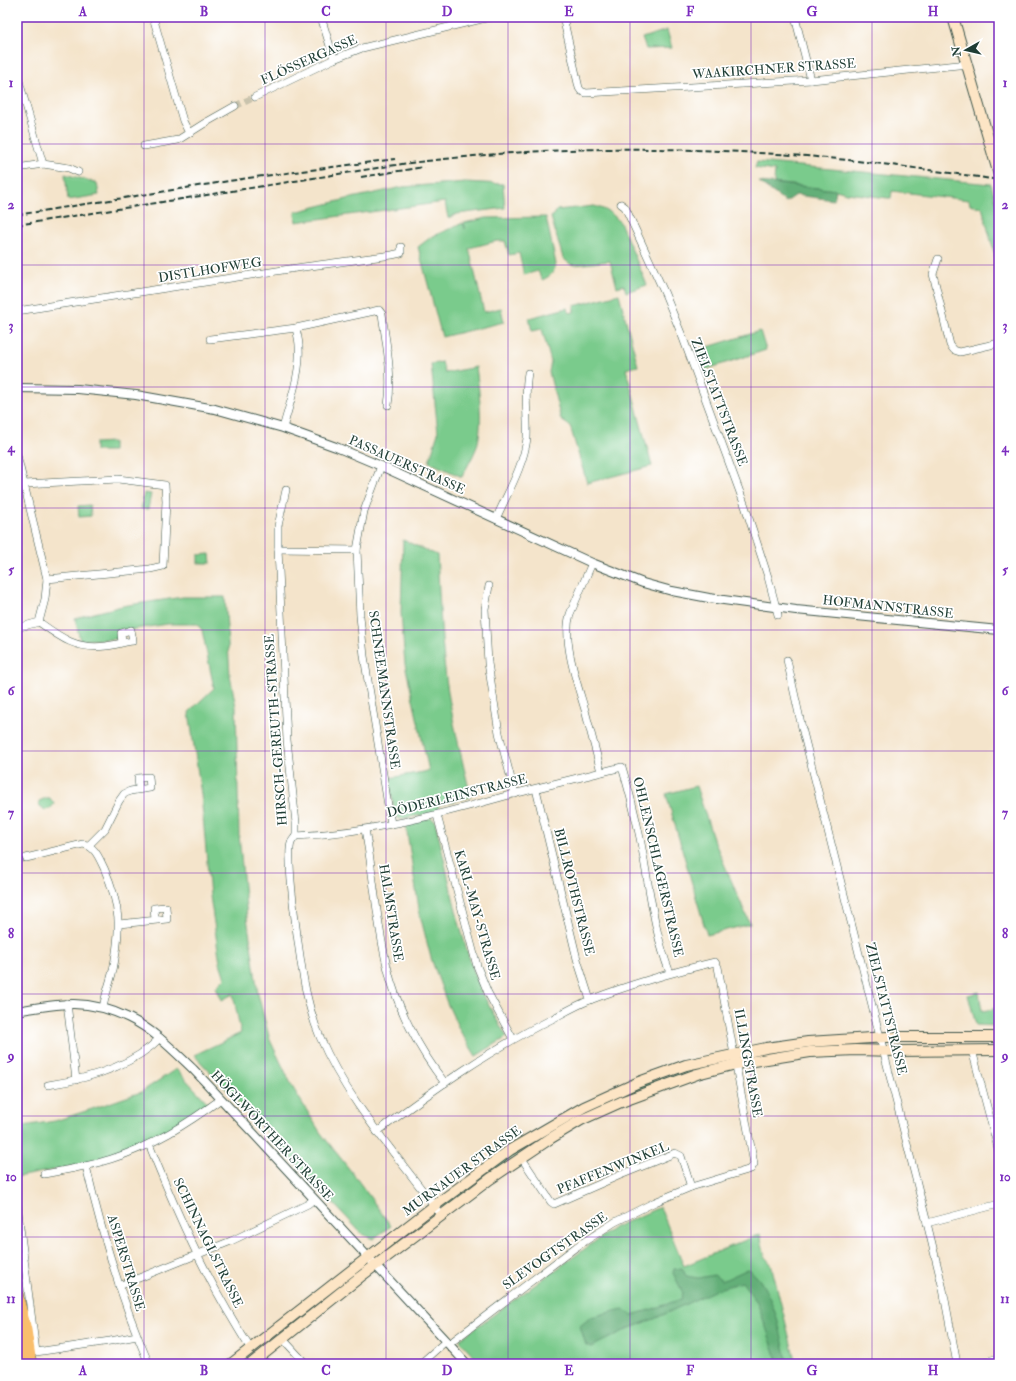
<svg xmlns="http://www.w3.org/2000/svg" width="1016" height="1381" font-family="'IM FELL Double Pica',serif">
	<rect width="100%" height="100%" fill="#fff"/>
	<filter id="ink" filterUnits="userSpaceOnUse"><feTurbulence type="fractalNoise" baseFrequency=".025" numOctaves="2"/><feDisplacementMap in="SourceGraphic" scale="8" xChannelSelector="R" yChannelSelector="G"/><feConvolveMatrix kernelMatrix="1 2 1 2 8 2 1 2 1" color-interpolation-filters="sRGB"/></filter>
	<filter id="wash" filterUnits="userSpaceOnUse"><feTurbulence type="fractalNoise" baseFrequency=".012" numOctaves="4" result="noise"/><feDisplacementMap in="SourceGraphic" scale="16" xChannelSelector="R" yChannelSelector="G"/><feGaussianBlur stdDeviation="0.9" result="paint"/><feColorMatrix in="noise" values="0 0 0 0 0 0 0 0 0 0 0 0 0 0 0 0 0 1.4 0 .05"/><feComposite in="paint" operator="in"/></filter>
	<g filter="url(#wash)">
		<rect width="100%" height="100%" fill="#f4e4cb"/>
		<g fill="#7acb8c" stroke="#4c8460">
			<path d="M 667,30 L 672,48 L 646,49 L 642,38 Z"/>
			<path d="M 757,162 L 991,184 L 999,211 L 999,271 L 982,207 L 970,205 L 969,200 L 892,191 L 891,198 L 888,198 L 847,193 L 836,190 L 774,183 L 775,171 L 755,168 Z"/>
			<path d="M 65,174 L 97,183 L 99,195 L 68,200 Z"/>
			<path d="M 465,182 L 503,184 L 505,208 L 457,214 L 448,218 L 445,202 L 296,222 L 295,212 L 347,199 L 403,187 Z"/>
			<path d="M 594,206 C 606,209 612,213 620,222 L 647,285 L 626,292 L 624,285 L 617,287 L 610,261 L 575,265 L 570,264 L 563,258 L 551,217 L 554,215 L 557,210 Z"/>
			<path d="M 546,217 L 556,264 C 554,273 551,276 542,280 L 538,271 L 524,275 L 519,253 L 509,255 L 505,241 L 497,241 L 469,248 L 484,312 L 501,308 L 504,322 L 442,337 L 418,247 L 431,237 L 463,223 L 465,229 L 464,223 L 486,218 Z"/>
			<path d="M 619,294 L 638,366 L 626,369 L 652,466 L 587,483 L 570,426 L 561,420 L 549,372 L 551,362 L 542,329 L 532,331 L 529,318 L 567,308 L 568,312 L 570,313 L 574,312 L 574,306 Z"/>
			<path d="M 760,331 L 766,350 L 704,370 L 698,350 Z"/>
			<path d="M 442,362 L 445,373 L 476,367 C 479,389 484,428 476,449 C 472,459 466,468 462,477 L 429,462 L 438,433 L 431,364 Z"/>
			<path d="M 113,442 L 113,451 L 95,451 L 95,443 Z"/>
			<path d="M 144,493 L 151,494 L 148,509 L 141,509 Z"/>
			<path d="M 90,505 L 91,516 L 79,517 L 78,506 Z"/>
			<path d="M 403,540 L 437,555 C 440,603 441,651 449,698 C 455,731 463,764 471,797 L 438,805 L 439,812 L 400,819 L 395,816 L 389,778 L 429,771 L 405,664 L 401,613 Z"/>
			<path d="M 210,554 L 211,563 L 198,563 L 198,555 Z"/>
			<path d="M 183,597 L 225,597 L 230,675 L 236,707 L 239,835 L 247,917 L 258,994 L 270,1040 L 293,1088 L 320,1132 L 354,1175 L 391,1226 L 373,1239 L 362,1234 L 194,1055 L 241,1033 L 233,994 L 222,1000 L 216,987 L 225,978 L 220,963 L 210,896 L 201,794 L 189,712 L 214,688 L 202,630 L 197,624 L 168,624 L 122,631 L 118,639 L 80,640 L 75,618 L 122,606 Z"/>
			<path d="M 696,786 L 713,838 L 750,924 L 707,935 L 666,794 Z"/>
			<path d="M 46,798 L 50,798 L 54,804 L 50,809 L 45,810 L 39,805 L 39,801 Z"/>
			<path d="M 431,818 L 435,821 C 447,869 456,919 472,966 C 480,991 493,1014 507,1037 L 476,1056 L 460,1031 L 447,1003 L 431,958 L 420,915 L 406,826 L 407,823 Z"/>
			<path d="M 979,992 L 982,1011 L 999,1008 L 999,1026 L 976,1025 L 968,995 Z"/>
			<path d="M 721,1060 L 724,1063 C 697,1071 669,1078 642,1088 C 594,1107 548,1133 506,1162 C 485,1176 465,1193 445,1209 L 442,1209 L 442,1206 L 505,1158 L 558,1125 L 641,1085 L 685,1070 Z"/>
			<path d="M 176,1069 L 209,1104 L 173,1128 L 148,1140 L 107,1157 L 80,1165 L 17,1177 L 17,1127 L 55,1121 L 92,1109 L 141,1092 Z"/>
			<path d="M 660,1207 L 684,1266 L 760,1234 L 765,1257 L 771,1264 L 796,1364 L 481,1364 L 461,1342 L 460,1339 L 615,1227 Z"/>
			<path d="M 354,1275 L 356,1278 L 246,1364 L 241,1364 Z"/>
		</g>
		<g fill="#63af78" stroke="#417656">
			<path d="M 759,182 L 836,190 L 834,200 L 796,195 L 786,202 Z"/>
			<path d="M 682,1268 L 686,1276 L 698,1278 L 714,1275 L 722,1281 L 748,1269 C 753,1273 758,1277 761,1282 C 777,1307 781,1336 788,1364 L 779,1364 L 757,1302 L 742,1282 L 718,1289 L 654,1319 L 630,1328 L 591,1347 L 586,1345 L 580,1326 L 591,1317 L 623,1309 L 632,1315 L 653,1309 L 681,1299 L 683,1293 L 673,1273 L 674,1269 Z"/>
		</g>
	</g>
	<g filter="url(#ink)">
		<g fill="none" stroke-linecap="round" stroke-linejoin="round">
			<g stroke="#c9c3ad" stroke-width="7" stroke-dasharray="7 3.5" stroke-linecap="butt">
				<path d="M 235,106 L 255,97"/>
				<path d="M 17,861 L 26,858"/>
			</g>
			<g stroke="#3f564b" stroke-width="8">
				<g id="minor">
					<path d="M 153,17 L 183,121 L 189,133"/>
					<path d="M 321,17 L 334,59"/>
					<path d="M 563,17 L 579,88 L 581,91 L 586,93 L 811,80 L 968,64"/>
					<path d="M 795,17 L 811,80"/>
					<path d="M 17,19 L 22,17"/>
					<path d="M 17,74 L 43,164"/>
					<path d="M 255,97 L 334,59 L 362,48 L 490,17"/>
					<path d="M 144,146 L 178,140 L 205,123 L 235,106"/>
					<path d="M 17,168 L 43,164 L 69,168 L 78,172"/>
					<path d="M 621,204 L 625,207 L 665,294 L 683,338 L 745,506 L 768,577 L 778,615"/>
					<path d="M 938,259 L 933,274 L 950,345 L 954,350 L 960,352 L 999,343"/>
					<path d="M 17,311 L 296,268 L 392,255 L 401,253 L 401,247"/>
					<path d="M 210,339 L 296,328 L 379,310 L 382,314 C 386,343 393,375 388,405"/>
					<path d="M 283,428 C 290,402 301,373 299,346 C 299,340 297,334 296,328"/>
					<path d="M 17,455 L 47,579 L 45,599 L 39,622 L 17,628"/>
					<path d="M 381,466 L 364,511 L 357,550 L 360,616 L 364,656 L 391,824"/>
					<path d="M 24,484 L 118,479 L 165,485 L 166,501 L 163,566 L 150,569 L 47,579"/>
					<path d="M 286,490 L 278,526 L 278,549 L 287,740 L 296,823 C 296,827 296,832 296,835 C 295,838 292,840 291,843 C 289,849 290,857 290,864 C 291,892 295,921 299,949 C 303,978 308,1009 320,1037 C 348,1103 399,1157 441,1215"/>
					<path d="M 496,519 C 507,494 524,465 527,438 C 528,416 524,394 528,373"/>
					<path d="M 278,549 L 357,550"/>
					<path d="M 592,563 L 570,614 C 562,641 577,683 585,710 C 590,730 596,751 601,772"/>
					<path d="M 489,586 L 485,609 L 488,663 L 499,733 L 515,794"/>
					<path d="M 39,622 C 61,638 77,650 106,646 C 115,645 124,642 133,641 L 131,630 L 121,633 L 122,643"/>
					<path d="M 787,660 L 802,728 L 927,1223 L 943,1289 L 957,1364"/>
					<path d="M 536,789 L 577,959 L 590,1000"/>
					<path d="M 437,815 L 477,966 L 488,993 L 513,1039"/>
					<path d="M 365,830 C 374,875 376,921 387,966 C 396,1006 419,1050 445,1083"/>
					<path d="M 296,836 C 370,833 442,814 513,794 C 549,785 586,776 622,767 C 629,790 635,814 640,838 C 649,883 653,930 670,973"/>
					<path d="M 89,845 L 105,829 L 119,801 L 124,794 L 130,791 L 150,788 L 149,777 L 138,778 L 139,789"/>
					<path d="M 26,858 L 83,844 C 95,846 99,858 104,868 C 121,906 121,929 113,970 C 110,983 105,995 103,1008"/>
					<path d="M 119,924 L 167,919 L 166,907 L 154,908 L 155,920"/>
					<path d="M 67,1003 L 76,1080"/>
					<path d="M 972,1050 L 999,1152"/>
					<path d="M 48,1085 C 87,1079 132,1067 160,1038"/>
					<path d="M 377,1132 C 433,1090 489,1050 552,1019 C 565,1012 577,1005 590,1000 C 631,984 673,972 715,962 L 718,967 L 754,1164 L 751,1169 L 691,1187 L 655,1202 L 615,1222 L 576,1247 L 449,1344"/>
					<path d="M 149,1144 C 172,1201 196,1257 227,1310 C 235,1323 242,1336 251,1349"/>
					<path d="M 521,1157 L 551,1202 L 554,1204 L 618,1176 L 675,1153 L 681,1156 L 691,1187"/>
					<path d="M 86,1166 C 102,1234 121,1300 149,1364"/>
					<path d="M 44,1174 C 67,1170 89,1166 111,1159 C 152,1146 187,1124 221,1099"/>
					<path d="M 17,1204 L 36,1352 L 110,1341 L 137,1336"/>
					<path d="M 927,1223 L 999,1204"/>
					<path d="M 119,1286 L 231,1241 L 308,1204 L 314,1199"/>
					<path d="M 283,1339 L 306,1364"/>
					<path d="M 420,1364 L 446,1341"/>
					<path d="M 976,1364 L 999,1358"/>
				</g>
			</g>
			<g stroke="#3f564b" stroke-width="10">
				<g id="tertiary">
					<path d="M 17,388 L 78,389 L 136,395 L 215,409 L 283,428 L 336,447 L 381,466 L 592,563 L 643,583 L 672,591 L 709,598 L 796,610 L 999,630"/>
					<path d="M 17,1011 C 60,1003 88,998 129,1018 C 154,1030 173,1050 193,1069 C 213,1090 233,1112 253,1133 C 325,1210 396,1287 467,1364"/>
				</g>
			</g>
			<g stroke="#3f564b" stroke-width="12">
				<g id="secondary">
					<path d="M 953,17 L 999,175"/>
					<path d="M 231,1364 L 434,1206 L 510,1150 L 584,1107 L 639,1082 L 686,1065 L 766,1048 L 808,1042 L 887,1037 L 999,1037"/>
					<path d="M 251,1364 L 360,1277 L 490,1179 L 551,1138 L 581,1120 L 621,1102 L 697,1074 L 736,1064 L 810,1052 L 856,1050 L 895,1051 L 999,1050"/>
				</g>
			</g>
			<g stroke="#3f564b" stroke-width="12">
				<g id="trunk">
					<path d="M 17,1293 L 26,1330 L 31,1364"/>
					<path d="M 17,1333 L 21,1364"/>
				</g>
			</g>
			<use href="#minor" stroke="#fff" stroke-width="7"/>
			<use href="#tertiary" stroke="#fff" stroke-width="8"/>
			<use href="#secondary" stroke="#fde5c5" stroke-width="10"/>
			<use href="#trunk" stroke="#f9be6d" stroke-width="11"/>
			<g stroke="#1f3d34" stroke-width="2" stroke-dasharray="6 3" stroke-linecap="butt">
				<path d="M 361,177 L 424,167"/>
				<path d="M 17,215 L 248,178 L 395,159"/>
				<path d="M 17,225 L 402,164 C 457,157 512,152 568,150 C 642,147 717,150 792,155 C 861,160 930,170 999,180"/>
			</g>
		</g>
	</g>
	<path fill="none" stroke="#7b2cbf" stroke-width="1" stroke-opacity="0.55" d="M 144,17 L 144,1364M 265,17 L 265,1364M 386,17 L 386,1364M 508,17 L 508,1364M 630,17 L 630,1364M 751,17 L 751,1364M 872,17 L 872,1364M 17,144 L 999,144M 17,265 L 999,265M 17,387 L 999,387M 17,508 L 999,508M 17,630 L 999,630M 17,751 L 999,751M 17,873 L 999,873M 17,994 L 999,994M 17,1116 L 999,1116M 17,1237 L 999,1237"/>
	<g text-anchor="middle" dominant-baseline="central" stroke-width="3.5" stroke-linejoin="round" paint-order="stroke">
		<g font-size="13" fill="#1f3d34" stroke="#fff">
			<text transform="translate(309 60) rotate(-24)">FLÖSSERGASSE</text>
			<text transform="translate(774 69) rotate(-4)">WAAKIRCHNER STRASSE</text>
			<text transform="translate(210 270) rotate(-9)">DISTLHOFWEG</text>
			<text transform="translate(719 402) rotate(69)">ZIELSTATTSTRASSE</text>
			<text transform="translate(407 465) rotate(24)">PASSAUERSTRASSE</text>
			<text transform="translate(888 607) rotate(6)">HOFMANNSTRASSE</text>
			<text transform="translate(384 690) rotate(82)">SCHNEEMANNSTRASSE</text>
			<text transform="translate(276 730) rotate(-94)">HIRSCH-GEREUTH-STRASSE</text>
			<text transform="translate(457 796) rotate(-14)">DÖDERLEINSTRASSE</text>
			<text transform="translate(658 867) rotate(77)">OHLENSCHLAGERSTRASSE</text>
			<text transform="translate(574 892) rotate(76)">BILLROTHSTRASSE</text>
			<text transform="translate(391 913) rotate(81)">HALMSTRASSE</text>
			<text transform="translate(477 915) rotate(74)">KARL-MAY-STRASSE</text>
			<text transform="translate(886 1009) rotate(76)">ZIELSTATTSTRASSE</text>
			<text transform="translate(748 1063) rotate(80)">ILLINGSTRASSE</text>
			<text transform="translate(272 1136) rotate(47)">HÖGLWÖRTHER STRASSE</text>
			<text transform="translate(613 1168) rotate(-22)">PFAFFENWINKEL</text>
			<text transform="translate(462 1171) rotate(-36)">MURNAUER STRASSE</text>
			<text transform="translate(208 1243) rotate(64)">SCHINNAGLSTRASSE</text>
			<text transform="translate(555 1251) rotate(-35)">SLEVOGTSTRASSE</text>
			<text transform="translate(126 1263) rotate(73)">ASPERSTRASSE</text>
		</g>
	</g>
	<rect width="1016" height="1381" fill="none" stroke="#fff" stroke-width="44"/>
	<g transform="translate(966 50) rotate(262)" stroke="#ffffff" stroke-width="3" paint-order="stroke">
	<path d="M0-3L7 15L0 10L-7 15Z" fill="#1f3d34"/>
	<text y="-6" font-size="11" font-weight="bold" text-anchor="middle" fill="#1f3d34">N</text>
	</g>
	<rect x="22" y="22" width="972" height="1337" fill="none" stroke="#7b2cbf" stroke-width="1.5"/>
	<g font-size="13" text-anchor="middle" font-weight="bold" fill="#7b2cbf">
		<text x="83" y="16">A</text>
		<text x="204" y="16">B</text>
		<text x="326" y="16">C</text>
		<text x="447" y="16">D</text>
		<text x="569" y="16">E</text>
		<text x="690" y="16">F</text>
		<text x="812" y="16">G</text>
		<text x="933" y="16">H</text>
		<text x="11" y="87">1</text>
		<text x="1005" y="87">1</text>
		<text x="11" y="209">2</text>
		<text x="1005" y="209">2</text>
		<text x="11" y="330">3</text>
		<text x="1005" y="330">3</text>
		<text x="11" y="452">4</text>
		<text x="1005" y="452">4</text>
		<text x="11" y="574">5</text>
		<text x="1005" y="574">5</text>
		<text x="11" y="695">6</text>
		<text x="1005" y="695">6</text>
		<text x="11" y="817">7</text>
		<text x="1005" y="817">7</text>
		<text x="11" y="938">8</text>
		<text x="1005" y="938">8</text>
		<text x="11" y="1060">9</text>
		<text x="1005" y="1060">9</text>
		<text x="11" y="1181">10</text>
		<text x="1005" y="1181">10</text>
		<text x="11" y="1303">11</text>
		<text x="1005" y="1303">11</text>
		<text x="83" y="1375">A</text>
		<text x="204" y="1375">B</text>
		<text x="326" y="1375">C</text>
		<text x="447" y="1375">D</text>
		<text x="569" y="1375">E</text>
		<text x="690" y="1375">F</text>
		<text x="812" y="1375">G</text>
		<text x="933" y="1375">H</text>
	</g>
</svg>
